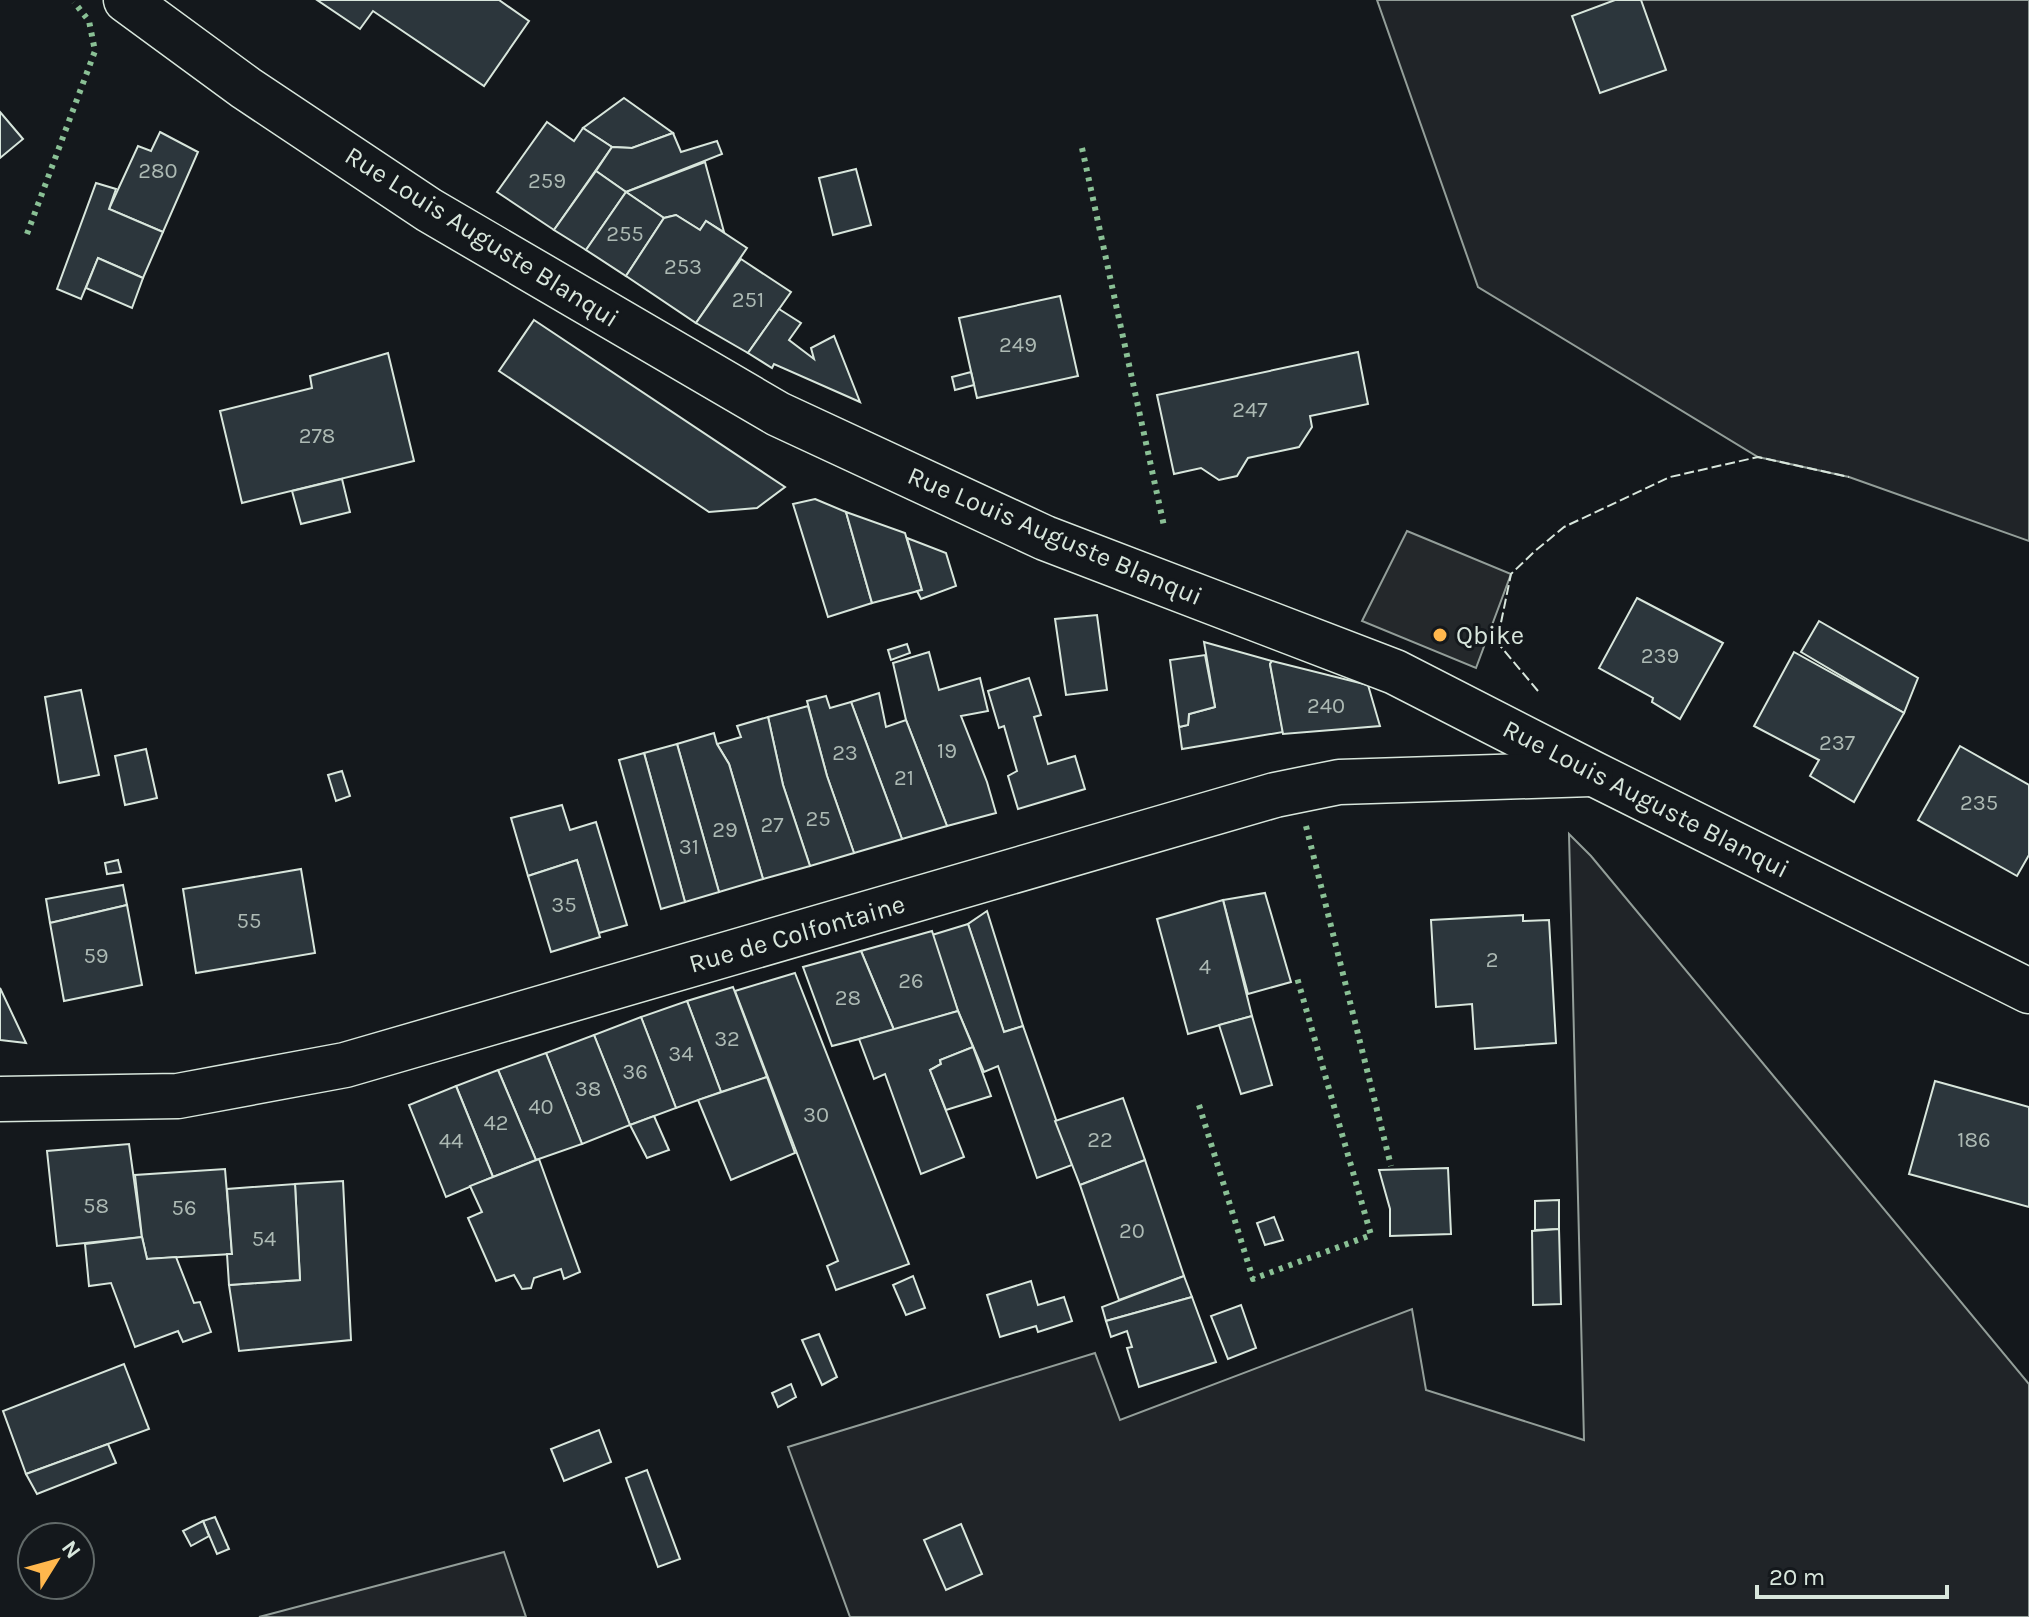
<svg xmlns="http://www.w3.org/2000/svg" width="2029" height="1617" font-family="Karla,sans-serif">
	<rect width="100%" height="100%" fill="#14181c"/>
	<g fill="#202428" stroke="#939e99" stroke-width="2">
		<path d="M 1377,0 L 2029,0 L 2029,541 L 1849,477 L 1758,457 L 1478,287 Z"/>
		<path d="M 1569,834 L 1591,856 L 2029,1384 L 2029,1617 L 850,1617 L 788,1447 L 1095,1353 L 1120,1420 L 1412,1309 L 1426,1390 L 1584,1440 Z"/>
		<path d="M 504,1552 L 526,1617 L 259,1617 Z"/>
	</g>
	<path fill="#24282b" stroke="#939e99" stroke-width="2" d="M 1407,531 L 1511,574 L 1476,668 L 1362,621 Z"/>
	<g fill="#2c363c" stroke="#d8e6dc" stroke-width="2">
		<path d="M 317,0 L 499,0 L 529,21 L 484,86 L 373,11 L 360,29 Z"/>
		<path d="M 1615,0 L 1641,0 L 1666,70 L 1600,93 L 1572,16 Z"/>
		<path d="M 624,98 L 673,133 L 632,148 L 612,147 L 583,128 Z"/>
		<path d="M 0,112 L 23,139 L 0,158 Z"/>
		<path d="M 547,122 L 574,141 L 583,128 L 612,147 L 554,230 L 497,192 Z"/>
		<path d="M 160,132 L 198,152 L 163,232 L 109,209 L 138,146 L 151,151 Z"/>
		<path d="M 673,133 L 681,152 L 717,141 L 722,154 L 626,192 L 596,171 L 612,147 L 632,148 Z"/>
		<path d="M 705,162 L 724,232 L 706,221 L 700,230 L 676,215 L 664,218 L 626,192 Z"/>
		<path d="M 856,169 L 871,225 L 833,235 L 819,178 Z"/>
		<path d="M 596,171 L 626,192 L 586,250 L 554,230 Z"/>
		<path d="M 96,183 L 116,189 L 109,209 L 163,232 L 143,278 L 98,258 L 81,299 L 57,289 Z"/>
		<path d="M 626,192 L 664,218 L 626,276 L 586,250 Z"/>
		<path d="M 676,215 L 700,230 L 706,221 L 747,248 L 696,323 L 626,276 L 664,218 Z"/>
		<path d="M 98,258 L 143,278 L 132,308 L 86,288 Z"/>
		<path d="M 741,259 L 791,292 L 748,353 L 696,323 Z"/>
		<path d="M 1060,296 L 1078,376 L 977,398 L 959,318 Z"/>
		<path d="M 779,309 L 801,323 L 789,340 L 814,359 L 811,348 L 834,336 L 860,402 L 774,364 L 772,368 L 748,353 Z"/>
		<path d="M 534,320 L 785,487 L 757,508 L 709,512 L 499,371 Z"/>
		<path d="M 1358,352 L 1368,404 L 1310,416 L 1312,427 L 1299,447 L 1248,458 L 1237,476 L 1219,480 L 1201,468 L 1174,474 L 1157,395 Z"/>
		<path d="M 388,353 L 414,461 L 242,503 L 220,411 L 312,388 L 310,376 Z"/>
		<path d="M 971,372 L 974,385 L 955,390 L 952,377 Z"/>
		<path d="M 342,479 L 350,512 L 301,524 L 292,491 Z"/>
		<path d="M 815,499 L 846,512 L 872,603 L 828,617 L 793,504 Z"/>
		<path d="M 846,512 L 905,533 L 922,590 L 872,603 Z"/>
		<path d="M 907,538 L 946,553 L 956,586 L 921,599 L 917,591 L 922,590 Z"/>
		<path d="M 1637,598 L 1723,643 L 1680,719 L 1652,702 L 1653,698 L 1599,668 Z"/>
		<path d="M 1097,615 L 1107,690 L 1066,695 L 1055,619 Z"/>
		<path d="M 1819,621 L 1918,678 L 1904,713 L 1801,652 Z"/>
		<path d="M 1204,642 L 1272,661 L 1270,664 L 1283,732 L 1182,749 L 1179,727 L 1188,725 L 1189,714 L 1215,707 Z"/>
		<path d="M 907,644 L 910,653 L 891,660 L 888,650 Z"/>
		<path d="M 929,652 L 939,690 L 980,678 L 988,711 L 961,716 L 987,782 L 996,813 L 947,826 L 906,720 L 893,663 Z"/>
		<path d="M 1794,652 L 1904,713 L 1854,802 L 1810,776 L 1819,760 L 1754,726 Z"/>
		<path d="M 1205,655 L 1215,707 L 1189,714 L 1188,725 L 1179,727 L 1170,660 Z"/>
		<path d="M 1272,661 L 1368,685 L 1380,726 L 1283,734 L 1270,664 Z"/>
		<path d="M 1029,678 L 1041,715 L 1034,717 L 1048,764 L 1075,756 L 1085,789 L 1018,809 L 1008,776 L 1017,771 L 1004,726 L 999,728 L 988,691 Z"/>
		<path d="M 81,690 L 99,775 L 59,783 L 45,697 Z"/>
		<path d="M 879,693 L 886,727 L 906,720 L 947,826 L 902,839 L 851,702 Z"/>
		<path d="M 826,696 L 830,708 L 851,702 L 902,839 L 854,853 L 827,776 L 807,701 Z"/>
		<path d="M 808,706 L 827,776 L 854,853 L 810,866 L 783,785 L 768,717 Z"/>
		<path d="M 768,717 L 783,785 L 810,866 L 763,879 L 729,764 L 717,744 L 741,737 L 737,726 Z"/>
		<path d="M 714,733 L 717,744 L 729,764 L 763,879 L 719,892 L 677,744 Z"/>
		<path d="M 677,744 L 719,892 L 685,902 L 644,753 Z"/>
		<path d="M 1960,746 L 2029,785 L 2029,855 L 2017,876 L 1918,820 Z"/>
		<path d="M 146,749 L 157,798 L 125,805 L 115,756 Z"/>
		<path d="M 644,753 L 685,902 L 661,909 L 619,760 Z"/>
		<path d="M 342,771 L 350,796 L 336,801 L 328,775 Z"/>
		<path d="M 562,805 L 570,830 L 596,822 L 627,925 L 599,933 L 577,860 L 528,876 L 511,818 Z"/>
		<path d="M 118,860 L 121,872 L 107,874 L 105,863 Z"/>
		<path d="M 577,860 L 600,937 L 551,952 L 528,876 Z"/>
		<path d="M 301,869 L 315,953 L 196,973 L 183,889 Z"/>
		<path d="M 123,885 L 127,905 L 50,923 L 46,899 Z"/>
		<path d="M 1265,893 L 1291,982 L 1248,994 L 1223,900 Z"/>
		<path d="M 1223,900 L 1252,1016 L 1188,1034 L 1157,919 Z"/>
		<path d="M 127,905 L 142,985 L 64,1001 L 50,923 Z"/>
		<path d="M 987,911 L 1023,1026 L 1004,1032 L 968,924 Z"/>
		<path d="M 1523,915 L 1523,921 L 1549,920 L 1556,1043 L 1475,1049 L 1472,1004 L 1436,1007 L 1431,920 Z"/>
		<path d="M 968,924 L 1004,1032 L 1023,1026 L 1072,1165 L 1037,1178 L 998,1066 L 984,1072 L 958,1011 L 932,935 Z"/>
		<path d="M 932,931 L 958,1011 L 894,1030 L 861,951 Z"/>
		<path d="M 861,951 L 894,1030 L 832,1046 L 803,967 Z"/>
		<path d="M 795,973 L 909,1264 L 836,1290 L 827,1266 L 838,1261 L 735,991 Z"/>
		<path d="M 733,987 L 767,1077 L 721,1092 L 687,1001 Z"/>
		<path d="M 0,988 L 26,1043 L 0,1040 Z"/>
		<path d="M 687,1001 L 721,1092 L 676,1108 L 641,1017 Z"/>
		<path d="M 958,1011 L 973,1047 L 940,1060 L 941,1064 L 930,1070 L 964,1157 L 921,1174 L 885,1074 L 874,1079 L 859,1039 Z"/>
		<path d="M 1252,1016 L 1272,1085 L 1241,1094 L 1219,1025 Z"/>
		<path d="M 641,1017 L 676,1108 L 630,1125 L 594,1035 Z"/>
		<path d="M 594,1035 L 630,1125 L 582,1144 L 546,1053 Z"/>
		<path d="M 973,1047 L 991,1096 L 946,1110 L 930,1070 L 941,1064 L 940,1060 Z"/>
		<path d="M 546,1053 L 582,1144 L 536,1160 L 498,1070 Z"/>
		<path d="M 498,1070 L 536,1160 L 493,1177 L 456,1086 Z"/>
		<path d="M 767,1077 L 795,1153 L 731,1180 L 698,1100 Z"/>
		<path d="M 1935,1081 L 2029,1107 L 2029,1207 L 1909,1174 Z"/>
		<path d="M 456,1086 L 493,1177 L 446,1197 L 409,1105 Z"/>
		<path d="M 1123,1098 L 1145,1160 L 1080,1185 L 1055,1121 Z"/>
		<path d="M 654,1116 L 669,1150 L 647,1158 L 630,1125 Z"/>
		<path d="M 129,1144 L 142,1237 L 57,1246 L 47,1151 Z"/>
		<path d="M 539,1159 L 580,1272 L 564,1279 L 561,1269 L 534,1278 L 531,1288 L 522,1289 L 514,1275 L 496,1281 L 468,1218 L 482,1212 L 470,1186 Z"/>
		<path d="M 1145,1160 L 1184,1276 L 1119,1300 L 1080,1185 Z"/>
		<path d="M 1448,1168 L 1451,1234 L 1390,1236 L 1390,1209 L 1379,1170 Z"/>
		<path d="M 225,1169 L 232,1254 L 147,1259 L 142,1237 L 135,1175 Z"/>
		<path d="M 343,1181 L 351,1340 L 239,1351 L 229,1285 L 300,1280 L 295,1184 Z"/>
		<path d="M 295,1184 L 300,1280 L 229,1285 L 227,1254 L 232,1254 L 227,1189 Z"/>
		<path d="M 1559,1200 L 1559,1229 L 1535,1230 L 1535,1201 Z"/>
		<path d="M 1274,1217 L 1283,1240 L 1265,1245 L 1257,1223 Z"/>
		<path d="M 1559,1229 L 1561,1304 L 1533,1305 L 1532,1231 Z"/>
		<path d="M 142,1237 L 147,1259 L 176,1257 L 194,1303 L 200,1302 L 211,1332 L 183,1342 L 178,1331 L 135,1347 L 111,1283 L 89,1286 L 85,1244 Z"/>
		<path d="M 913,1276 L 925,1308 L 906,1315 L 893,1285 Z"/>
		<path d="M 1184,1276 L 1192,1297 L 1106,1321 L 1102,1307 Z"/>
		<path d="M 1031,1281 L 1038,1305 L 1064,1297 L 1072,1321 L 1038,1332 L 1036,1326 L 1000,1337 L 987,1295 Z"/>
		<path d="M 1192,1297 L 1216,1362 L 1139,1387 L 1127,1348 L 1132,1347 L 1127,1331 L 1111,1337 L 1106,1321 Z"/>
		<path d="M 1241,1305 L 1256,1348 L 1228,1359 L 1211,1316 Z"/>
		<path d="M 819,1334 L 837,1377 L 822,1385 L 802,1340 Z"/>
		<path d="M 124,1364 L 149,1429 L 26,1474 L 3,1411 Z"/>
		<path d="M 791,1384 L 796,1397 L 778,1407 L 772,1393 Z"/>
		<path d="M 599,1430 L 611,1462 L 564,1481 L 551,1449 Z"/>
		<path d="M 108,1444 L 116,1463 L 37,1494 L 26,1474 Z"/>
		<path d="M 647,1470 L 680,1559 L 658,1567 L 626,1478 Z"/>
		<path d="M 215,1517 L 229,1549 L 217,1554 L 203,1521 Z"/>
		<path d="M 203,1521 L 209,1536 L 191,1546 L 183,1531 Z"/>
		<path d="M 961,1524 L 982,1574 L 946,1590 L 924,1540 Z"/>
	</g>
	<g fill="none" stroke-linecap="round" stroke-linejoin="round">
		<g stroke="#d8e6dc" stroke-width="47">
			<g id="minor">
				<path d="M 126,0 L 246,88 L 429,210 L 778,414 L 1045,538 L 1395,672 L 1594,774 L 2029,991"/>
				<path d="M 0,1099 L 178,1096 L 345,1065 L 1275,795 L 1339,782 L 1591,774"/>
			</g>
		</g>
		<use href="#minor" stroke="#14181c" stroke-width="44"/>
		<g stroke="#8ac095" stroke-width="6" stroke-dasharray="4 6" stroke-linecap="butt">
			<path d="M 1082,148 L 1164,526"/>
			<path d="M 27,234 L 95,51 L 89,21 L 74,2"/>
			<path d="M 1306,826 L 1391,1166"/>
			<path d="M 1199,1105 L 1253,1279 L 1371,1235 L 1296,974"/>
		</g>
		<path stroke="#d8e6dc" stroke-width="2" stroke-dasharray="10 4" stroke-linecap="butt" d="M 1538,691 L 1497,642 L 1511,574 L 1535,551 L 1564,527 L 1670,477 L 1758,457 L 1849,477"/>
	</g>
	<circle fill="#ffb74d" stroke="#14181c" stroke-width="3" cx="1440" cy="635" r="8"/>
	<g text-anchor="middle" dominant-baseline="central" stroke-width="6" stroke-linejoin="round" paint-order="stroke">
		<g font-size="22" fill="#adbab4">
			<text x="158" y="171">280</text>
			<text x="547" y="181">259</text>
			<text x="625" y="234">255</text>
			<text x="683" y="267">253</text>
			<text x="748" y="300">251</text>
			<text x="1018" y="345">249</text>
			<text x="1250" y="410">247</text>
			<text x="317" y="436">278</text>
			<text x="1660" y="656">239</text>
			<text x="1326" y="706">240</text>
			<text x="1837" y="743">237</text>
			<text x="947" y="751">19</text>
			<text x="845" y="753">23</text>
			<text x="904" y="778">21</text>
			<text x="1979" y="803">235</text>
			<text x="818" y="819">25</text>
			<text x="772" y="825">27</text>
			<text x="725" y="830">29</text>
			<text x="689" y="847">31</text>
			<text x="564" y="905">35</text>
			<text x="249" y="921">55</text>
			<text x="96" y="956">59</text>
			<text x="1492" y="960">2</text>
			<text x="1205" y="967">4</text>
			<text x="911" y="981">26</text>
			<text x="848" y="998">28</text>
			<text x="727" y="1039">32</text>
			<text x="681" y="1054">34</text>
			<text x="635" y="1072">36</text>
			<text x="588" y="1089">38</text>
			<text x="541" y="1107">40</text>
			<text x="816" y="1115">30</text>
			<text x="496" y="1123">42</text>
			<text x="1100" y="1140">22</text>
			<text x="1974" y="1140">186</text>
			<text x="451" y="1141">44</text>
			<text x="96" y="1206">58</text>
			<text x="184" y="1208">56</text>
			<text x="1132" y="1231">20</text>
			<text x="264" y="1239">54</text>
		</g>
		<g font-size="26" fill="#d8e6dc" stroke="#14181c">
			<text transform="translate(482 237) rotate(32)">Rue Louis Auguste Blanqui</text>
			<text transform="translate(1055 536) rotate(23)">Rue Louis Auguste Blanqui</text>
			<text transform="translate(1646 799) rotate(27)">Rue Louis Auguste Blanqui</text>
			<text transform="translate(797 934) rotate(-16)">Rue de Colfontaine</text>
		</g>
		<g font-size="26" fill="#d8e6dc" stroke="#14181c" text-anchor="start">
			<text x="1456" y="635">Qbike</text>
		</g>
	</g>
	<g transform="translate(56 1561) rotate(53)"><circle r="38" fill="#14181c" stroke="#626a69" stroke-width="2"/>
	<path d="M0-6L14 30L0 20L-14 30Z" fill="#ffb74d"/>
	<text y="-12" font-size="22" font-weight="bold" text-anchor="middle" fill="#d8e6dc">N</text>
	</g>
	<path d="M1757 1585v12h190v-12" fill="none" stroke="#d8e6dc" stroke-width="4"/>
	<text x="1769" y="1585" font-size="24" fill="#d8e6dc" stroke="#14181c" stroke-width="6" paint-order="stroke">20 m</text>
</svg>
